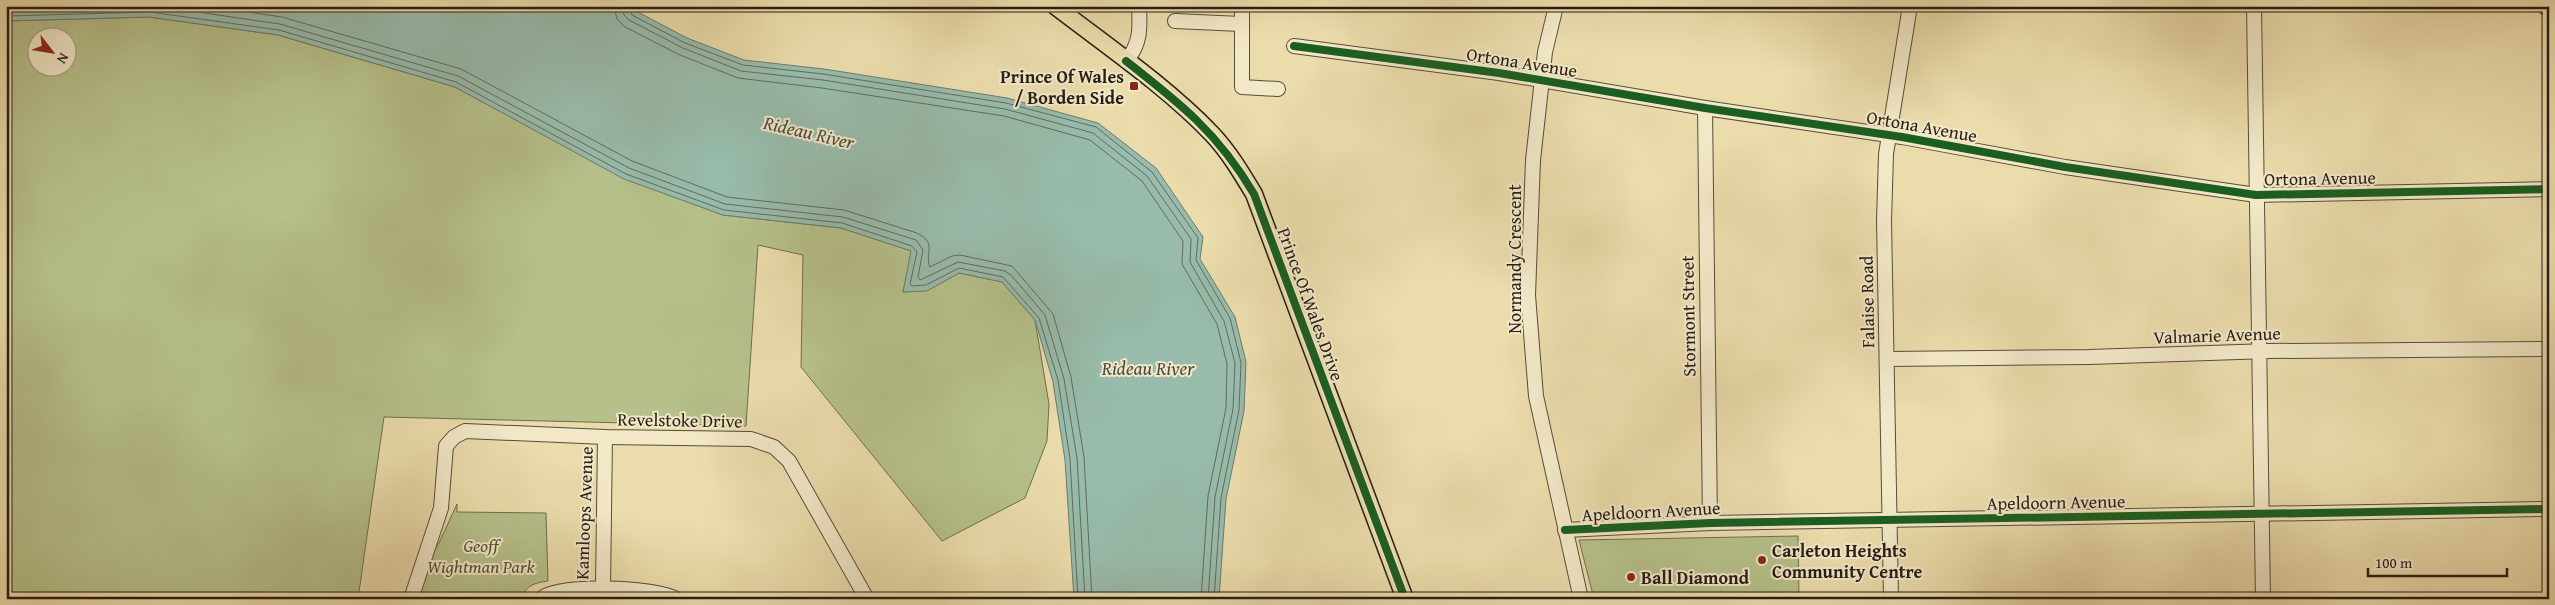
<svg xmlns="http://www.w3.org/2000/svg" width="2555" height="605" font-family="'Gentium Book Plus',serif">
	<rect width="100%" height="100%" fill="#ebdcab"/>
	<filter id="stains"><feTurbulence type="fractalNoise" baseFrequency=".004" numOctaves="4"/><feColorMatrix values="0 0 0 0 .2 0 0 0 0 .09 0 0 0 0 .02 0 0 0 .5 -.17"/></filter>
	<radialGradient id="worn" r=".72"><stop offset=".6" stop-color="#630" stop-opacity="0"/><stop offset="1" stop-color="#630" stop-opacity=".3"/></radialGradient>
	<g fill="#b6c08a" stroke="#6e6e50" fill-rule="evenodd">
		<path d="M 149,17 L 278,35 L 455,87 L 624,178 L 723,215 L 841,228 L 912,251 L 903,292 L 927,290 L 959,273 L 1003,282 L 1035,320 L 1049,404 L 1047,441 L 1025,498 L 942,541 L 801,367 L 803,255 L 758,245 L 746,426 L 384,417 L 358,599 L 6,599 L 6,21 ZM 38,38 L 68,38 L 68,68 L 38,68 Z"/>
		<path d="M 457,504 L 457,512 L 546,513 L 548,581 C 535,583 525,585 522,599 L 422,599 L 419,583 L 426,563 L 439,543 Z"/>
		<path d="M 1798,536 L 1799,599 L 1594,599 L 1579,540 Z"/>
	</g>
	<path fill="#98bbab" stroke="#6a7c6f" d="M 6,6 L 632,6 L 634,10 L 687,38 L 744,60 L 824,69 L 1007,98 L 1098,123 L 1156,168 L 1203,237 L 1200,259 L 1235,317 L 1246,362 L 1244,411 L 1226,499 L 1219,599 L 1074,599 L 1065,460 L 1053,382 L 1035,320 L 1002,282 L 959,273 L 927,291 L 903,292 L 911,251 L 841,228 L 723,215 L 624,179 L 455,87 L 278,35 L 149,17 L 6,21 Z"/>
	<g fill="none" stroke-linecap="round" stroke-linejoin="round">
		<g stroke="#5f6c60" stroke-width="1">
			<path d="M 156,6 L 280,24 L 458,76 L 629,168 L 725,204 L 843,217 L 916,240 L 923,250 L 918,277 L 920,280 L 958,262 L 1005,271 L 1011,275 L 1045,315 L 1064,379 L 1077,458 L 1085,599"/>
			<path d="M 208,6 L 282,17 L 461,69 L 632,161 L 727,197 L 844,210 L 917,233 C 938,243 924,254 930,267 L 952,256 L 960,255 L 1012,266 L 1053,314 L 1071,377 L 1084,457 L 1092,599"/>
			<path d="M 614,6 L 617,19 L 625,27 L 680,55 L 738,78 L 822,88 L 1004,116 L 1090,140 L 1142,181 L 1183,241 L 1182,264 L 1217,324 L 1227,364 L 1226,408 L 1208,496 L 1201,599"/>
			<path d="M 622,6 L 624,15 L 629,20 L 683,48 L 741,71 L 823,80 L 1005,109 L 1093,133 L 1147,176 L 1191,239 L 1190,262 L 1224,321 L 1235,363 L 1233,409 L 1215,497 L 1208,599"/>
			<path d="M 628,6 L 632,15 L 685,43 L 743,65 L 823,74 L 1006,103 L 1096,127 L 1152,172 L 1198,238 L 1196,260 L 1230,318 L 1241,363 L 1239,410 L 1221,498 L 1214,599"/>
			<path d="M 6,10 L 126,6"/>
			<path d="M 6,16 L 150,12 L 279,30 L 456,82 L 626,174 L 724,210 L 842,223 L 912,246 L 917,252 L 910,284 L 912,286 L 926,285 L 959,268 L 1003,277 L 1039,318 L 1058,380 L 1070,459 L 1078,599"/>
		</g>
		<g stroke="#574d3a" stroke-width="16">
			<g id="minor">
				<path d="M 1242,6 L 1242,87 L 1278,89"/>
				<path d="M 1556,6 L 1545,52 L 1533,160 L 1528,295 L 1536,396 L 1581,599"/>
				<path d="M 2254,6 L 2263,599"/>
				<path d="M 1175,21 L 1241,24"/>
				<path d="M 1294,46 L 1499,73 L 1705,108 L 1902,137 L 2065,167 L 2256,195 L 2549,189"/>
				<path d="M 1126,61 C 1141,44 1140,28 1139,6"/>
				<path d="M 1705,108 L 1710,523"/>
				<path d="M 1887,359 L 2089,357 L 2269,351 L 2549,349"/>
				<path d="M 1565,530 L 1710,523 L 2549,509"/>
				<path d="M 603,588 L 605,437"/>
				<path d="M 411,599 L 441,508 L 446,446 L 454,437 L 465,431 L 605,437 L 751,439 L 774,447 L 789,461 L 867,599"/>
				<path d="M 541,599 C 557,583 657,587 676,599"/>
				<path d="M 1891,599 L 1884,221 L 1886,154 L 1910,6"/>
			</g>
		</g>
		<g stroke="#261d15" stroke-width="19">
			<g id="major">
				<path d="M 1055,6 C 1107,46 1167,87 1212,134 C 1229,152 1242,174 1254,194 L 1405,599"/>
				<path d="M 2546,6 L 2549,7"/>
			</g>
		</g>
		<use href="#minor" stroke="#f2e8c8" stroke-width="14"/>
		<use href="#major" stroke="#ebdcab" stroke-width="16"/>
		<g stroke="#f2e8c8" stroke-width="11">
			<g id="cycleway">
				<path d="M 1294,46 L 1499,73 L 1705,108 L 1902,137 L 2065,167 L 2256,195 L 2549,189"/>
				<path d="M 1126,61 C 1181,104 1218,133 1254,194 L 1405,599"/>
				<path d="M 1565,530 L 1710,523 L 2549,509"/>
			</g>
		</g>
		<use href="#cycleway" stroke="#1b5e20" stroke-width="8"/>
	</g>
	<g fill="#8f2418" stroke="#f2e8c8" stroke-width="2">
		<rect x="1129" y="81" width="10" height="10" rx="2.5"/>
		<circle cx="1762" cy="560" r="5"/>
		<circle cx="1631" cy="577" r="5"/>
	</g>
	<g text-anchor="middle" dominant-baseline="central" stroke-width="4" stroke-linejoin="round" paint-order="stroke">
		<g font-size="18" fill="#261d15" stroke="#f2e8c8">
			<text transform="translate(1522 62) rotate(9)">Ortona Avenue</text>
			<text transform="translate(1922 126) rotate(10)">Ortona Avenue</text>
			<text transform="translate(2320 178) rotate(-1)">Ortona Avenue</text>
			<text transform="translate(1514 259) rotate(-90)">Normandy Crescent</text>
			<text transform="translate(1867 302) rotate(-91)">Falaise Road</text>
			<text transform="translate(1311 304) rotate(70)">Prince Of Wales Drive</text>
			<text transform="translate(1688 316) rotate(-91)">Stormont Street</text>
			<text transform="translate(2217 335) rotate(-2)">Valmarie Avenue</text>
			<text transform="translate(680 420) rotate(1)">Revelstoke Drive</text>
			<text transform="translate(2056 502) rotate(-1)">Apeldoorn Avenue</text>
			<text transform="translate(1651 511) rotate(-3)">Apeldoorn Avenue</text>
			<text transform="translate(584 513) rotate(-88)">Kamloops Avenue</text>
		</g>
		<g font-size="18" font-weight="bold" fill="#261d15" stroke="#f2e8c8" text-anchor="start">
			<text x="1124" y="76" text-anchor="end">Prince Of Wales<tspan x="1124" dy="21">/ Borden Side</tspan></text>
			<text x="1772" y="550">Carleton Heights<tspan x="1772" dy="21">Community Centre</tspan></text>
			<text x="1641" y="577">Ball Diamond</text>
		</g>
		<g font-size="18" font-style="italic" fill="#514e38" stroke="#f2e8c8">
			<text x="481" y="545">Geoff<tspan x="481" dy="21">Wightman Park</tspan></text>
		</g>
		<g font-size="19" font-style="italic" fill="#484c42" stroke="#f2e8c8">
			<text transform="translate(809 132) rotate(13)">Rideau River</text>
			<text x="1148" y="368">Rideau River</text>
		</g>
	</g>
	<rect width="2555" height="605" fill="none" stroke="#ebdcab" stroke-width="25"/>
	<rect x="8" y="8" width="2540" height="590" fill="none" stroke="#261d15" stroke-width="2.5"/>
	<rect x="12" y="12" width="2530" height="580" fill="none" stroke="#261d15"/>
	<g transform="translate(52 52) rotate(121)"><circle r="24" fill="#f2e8c8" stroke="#a09780"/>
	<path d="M0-4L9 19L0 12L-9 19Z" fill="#8f2418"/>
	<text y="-8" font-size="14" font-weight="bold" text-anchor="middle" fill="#261d15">N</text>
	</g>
	<path d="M2368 568v8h139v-8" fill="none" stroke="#261d15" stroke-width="2.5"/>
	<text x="2375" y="568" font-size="15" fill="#261d15" stroke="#f2e8c8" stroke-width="4" paint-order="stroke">100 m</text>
	<rect width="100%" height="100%" filter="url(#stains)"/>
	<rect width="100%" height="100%" fill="url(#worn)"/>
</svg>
